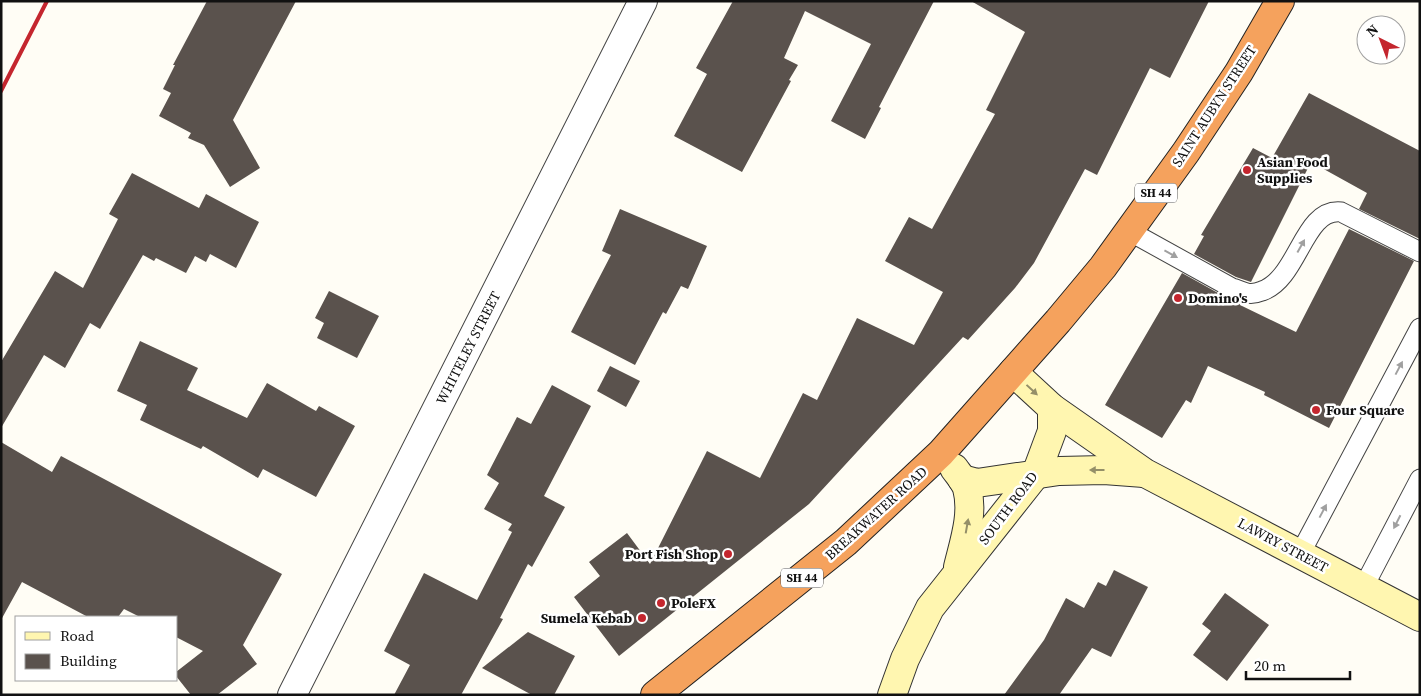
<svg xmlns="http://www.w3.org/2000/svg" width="1421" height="696" font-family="'Source Serif 4',serif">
	<rect width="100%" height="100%" fill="#fffdf5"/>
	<g fill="#5a524d">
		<path d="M 207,1 L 296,1 L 233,120 L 260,168 L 230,187 L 204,145 L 188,138 L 191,133 L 159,116 L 171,93 L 163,89 L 175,65 L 173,65 Z"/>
		<path d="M 733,1 L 934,1 L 879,107 L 881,108 L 865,139 L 831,121 L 871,44 L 805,11 L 784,58 L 798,65 L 789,80 L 791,81 L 742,172 L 674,136 L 707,74 L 696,68 Z"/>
		<path d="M 971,1 L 1209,1 L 1170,78 L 1150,68 L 1097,175 L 1085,169 L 1034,263 L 1015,288 L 968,340 L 963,337 L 809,504 L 619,656 L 574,597 L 600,576 L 589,562 L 627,533 L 650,564 L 707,451 L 760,478 L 803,393 L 817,400 L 857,318 L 914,345 L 943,292 L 885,261 L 909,217 L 932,229 L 995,114 L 986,110 L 1025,32 Z"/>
		<path d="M 1309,93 L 1420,151 L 1420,239 L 1359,209 L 1367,193 L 1311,162 L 1251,282 L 1236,277 L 1194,254 L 1204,236 L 1201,235 L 1253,148 L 1272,158 Z"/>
		<path d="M 132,173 L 199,208 L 206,194 L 259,222 L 236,268 L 210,254 L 206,262 L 195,256 L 186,273 L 156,258 L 154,261 L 143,255 L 100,329 L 90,323 L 65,368 L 44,355 L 1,428 L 1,362 L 55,271 L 83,288 L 118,219 L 109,214 Z"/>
		<path d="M 620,209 L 707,246 L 688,289 L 681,286 L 666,314 L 663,312 L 635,365 L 571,332 L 611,255 L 602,251 Z"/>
		<path d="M 1349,229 L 1414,261 L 1329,428 L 1264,395 L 1265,392 L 1208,366 L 1191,403 L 1186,400 L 1162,438 L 1105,405 L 1182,273 L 1227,298 L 1241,303 L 1240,305 L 1296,332 Z"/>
		<path d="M 329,291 L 379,316 L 357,358 L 317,338 L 324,323 L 315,318 Z"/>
		<path d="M 140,341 L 198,368 L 187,390 L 247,418 L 267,383 L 316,411 L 319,406 L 355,426 L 316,497 L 263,469 L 258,478 L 203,446 L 201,449 L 140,420 L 147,405 L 117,391 Z"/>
		<path d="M 610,366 L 640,381 L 626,407 L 597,391 Z"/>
		<path d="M 552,385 L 591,406 L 544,496 L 565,507 L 532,567 L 528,564 L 500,618 L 503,619 L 461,695 L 394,695 L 410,665 L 384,651 L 424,573 L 477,600 L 512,532 L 508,530 L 512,524 L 484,509 L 499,483 L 487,475 L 517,417 L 531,424 Z"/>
		<path d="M 1,442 L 52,472 L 61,456 L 282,574 L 243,645 L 257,664 L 217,695 L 191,695 L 176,676 L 176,672 L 203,651 L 176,637 L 176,617 L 140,617 L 124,609 L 118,617 L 88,617 L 22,582 L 1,620 Z"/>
		<path d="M 1114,570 L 1148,587 L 1111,657 L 1092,648 L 1059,695 L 1004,695 L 1044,640 L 1066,598 L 1084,608 L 1098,582 L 1106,586 Z"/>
		<path d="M 1225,593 L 1269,625 L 1227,681 L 1193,655 L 1211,631 L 1202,624 Z"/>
		<path d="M 528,632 L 575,656 L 554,695 L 532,695 L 482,668 Z"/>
	</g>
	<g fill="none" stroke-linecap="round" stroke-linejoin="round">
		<g stroke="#444" stroke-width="21">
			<g id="lane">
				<path d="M 1129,231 L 1232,288 C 1237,289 1242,292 1247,293 C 1252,294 1257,293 1262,291 C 1299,278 1303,208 1341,212 L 1420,252"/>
				<path d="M 1300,554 L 1420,328"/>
				<path d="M 1363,588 L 1420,479"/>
			</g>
		</g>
		<g stroke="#444" stroke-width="30">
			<path id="street" d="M 292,695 L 643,1"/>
		</g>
		<g stroke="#333" stroke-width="30">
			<g id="secondary">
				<path d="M 1013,372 L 1052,408 L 1145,473 L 1420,617"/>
				<path d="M 954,468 C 959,475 964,480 967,488 C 974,514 964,542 958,567"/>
				<path d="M 962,479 L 977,483 L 1059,471 L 1104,470 L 1144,473"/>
				<path d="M 892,695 L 905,659 L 930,608 L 1036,474 L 1052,431 L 1052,408"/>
			</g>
		</g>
		<g stroke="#222" stroke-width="30">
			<path id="highway" d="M 655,695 L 846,542 L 941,453 L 1058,321 L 1103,267 L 1186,152 L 1239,72 L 1280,1"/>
		</g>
		<use href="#lane" stroke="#fff" stroke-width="19"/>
		<use href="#street" stroke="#fff" stroke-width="28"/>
		<use href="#secondary" stroke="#fff6b0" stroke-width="28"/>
		<use href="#highway" stroke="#f5a25d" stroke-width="28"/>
		<path stroke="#c4262e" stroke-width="4" d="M 1,91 L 47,1"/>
	</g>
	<defs><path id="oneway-solid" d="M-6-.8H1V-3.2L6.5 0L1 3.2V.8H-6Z" transform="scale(1.25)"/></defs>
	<g fill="#a0a0a0">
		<use href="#oneway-solid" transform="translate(1301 246) rotate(-61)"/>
		<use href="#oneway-solid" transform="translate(1171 254) rotate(29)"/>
		<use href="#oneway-solid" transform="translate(1399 368) rotate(-62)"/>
		<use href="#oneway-solid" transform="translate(1323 511) rotate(-62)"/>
		<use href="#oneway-solid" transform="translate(1397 522) rotate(117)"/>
	</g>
	<g fill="#948f68">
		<use href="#oneway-solid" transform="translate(1032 390) rotate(43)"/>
		<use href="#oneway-solid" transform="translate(1097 470) rotate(180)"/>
		<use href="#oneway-solid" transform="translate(967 526) rotate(-80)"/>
	</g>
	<g fill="#c4262e" stroke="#fff" stroke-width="2">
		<circle cx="1247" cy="170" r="5"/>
		<circle cx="1178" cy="298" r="5"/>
		<circle cx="1316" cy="410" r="5"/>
		<circle cx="728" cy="554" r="5"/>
		<circle cx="661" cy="603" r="5"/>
		<circle cx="642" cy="618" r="5"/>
	</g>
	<g text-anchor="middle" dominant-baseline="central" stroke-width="5" stroke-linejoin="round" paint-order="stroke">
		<g fill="#fff" stroke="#585858" stroke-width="1">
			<rect x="1135" y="183.5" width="42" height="19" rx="4"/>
			<rect x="781" y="568.5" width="42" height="19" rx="4"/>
		</g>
		<g font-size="12" font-weight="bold" fill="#111">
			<text x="1156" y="193">SH 44</text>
			<text x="802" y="578">SH 44</text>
		</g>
		<g font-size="14" fill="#111" stroke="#fff">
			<text transform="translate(1214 106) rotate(-57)">SAINT AUBYN STREET</text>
			<text transform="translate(468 348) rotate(-63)">WHITELEY STREET</text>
			<text transform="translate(1008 508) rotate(-53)">SOUTH ROAD</text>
			<text transform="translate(876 513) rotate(-42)">BREAKWATER ROAD</text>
			<text transform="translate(1283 545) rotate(28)">LAWRY STREET</text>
		</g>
		<g font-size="14" font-weight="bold" fill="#111" stroke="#fff" text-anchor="start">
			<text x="1257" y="162">Asian Food<tspan x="1257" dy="16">Supplies</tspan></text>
			<text x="1188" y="298">Domino's</text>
			<text x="1326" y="410">Four Square</text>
			<text x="718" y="554" text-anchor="end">Port Fish Shop</text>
			<text x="671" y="603">PoleFX</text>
			<text x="632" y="618" text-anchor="end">Sumela Kebab</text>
		</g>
	</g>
	<rect width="1421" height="696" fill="none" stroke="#111111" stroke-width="5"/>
	<rect x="15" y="616" width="162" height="65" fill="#ffffff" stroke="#a0a0a0"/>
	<rect x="25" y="632" width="25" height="8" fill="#fff6b0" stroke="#a0a0a0"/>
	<text x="60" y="641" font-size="15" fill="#111111">Road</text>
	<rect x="25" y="654" width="25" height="15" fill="#5a524d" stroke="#a0a0a0"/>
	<text x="60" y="666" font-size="15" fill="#111111">Building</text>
	<g transform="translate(1381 40) rotate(318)"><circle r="24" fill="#ffffff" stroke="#a0a0a0"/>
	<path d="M0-4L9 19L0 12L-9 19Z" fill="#c4262e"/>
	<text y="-8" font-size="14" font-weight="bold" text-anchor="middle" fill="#111111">N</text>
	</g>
	<path d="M1246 671v8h104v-8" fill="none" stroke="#111111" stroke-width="2.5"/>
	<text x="1254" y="671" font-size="15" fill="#111111" stroke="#ffffff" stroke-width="4" paint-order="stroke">20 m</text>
</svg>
